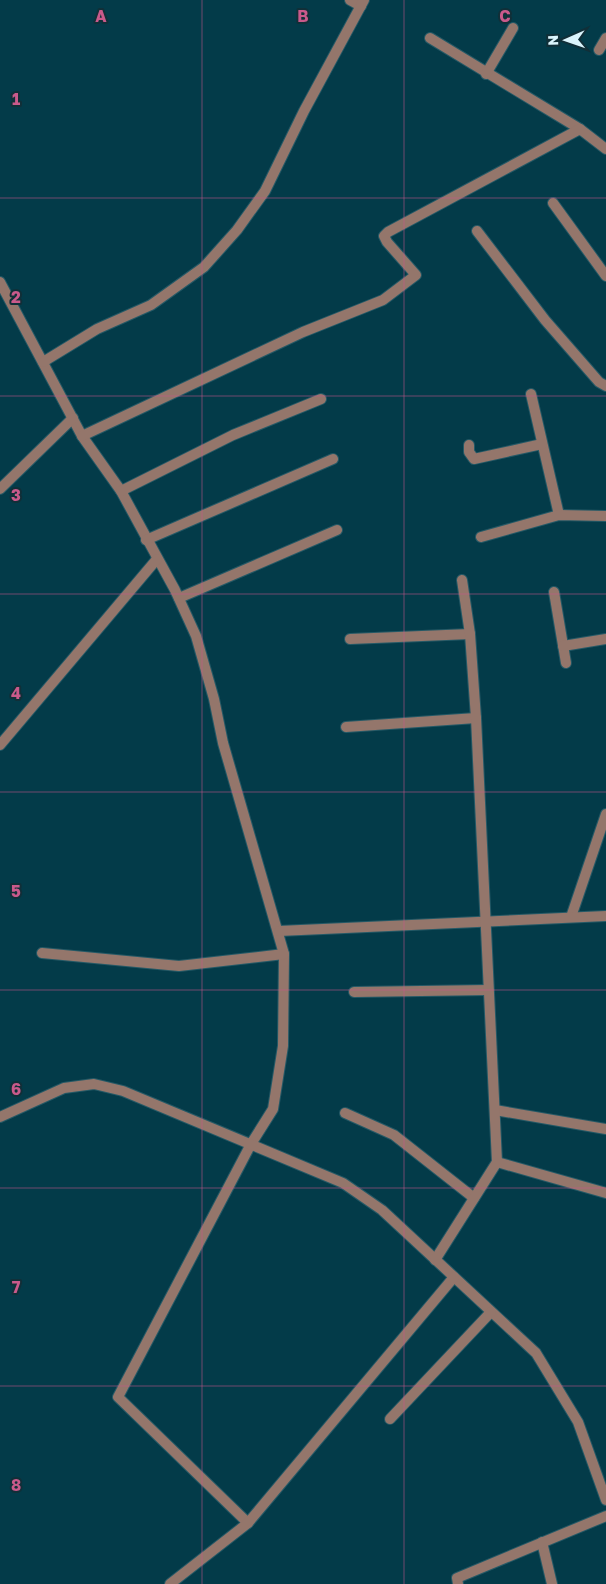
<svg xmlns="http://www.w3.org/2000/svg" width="606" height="1584" font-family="'Golos Text',sans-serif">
	<rect width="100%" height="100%" fill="#033b49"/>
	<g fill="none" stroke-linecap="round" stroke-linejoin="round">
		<g stroke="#255966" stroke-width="12">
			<g id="minor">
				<path d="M 350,0 L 361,6"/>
				<path d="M 430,38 L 580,129"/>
				<path d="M 599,50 L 606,38"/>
				<path d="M 486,74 L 513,28"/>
				<path d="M 553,203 L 606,276"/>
				<path d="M 477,231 L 545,320 L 599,382 L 606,386"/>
				<path d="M 0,282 L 82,436 L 121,491 L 175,590 L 196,636 L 214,699 L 223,743 L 284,954 L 283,1046 L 273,1109 L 251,1144 L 118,1397 L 248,1523"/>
				<path d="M 43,362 L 97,329 L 151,305 L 204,267 L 237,230 L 265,191 L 304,111 L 364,0"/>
				<path d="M 531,394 L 559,515"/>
				<path d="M 82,436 L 303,332 L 383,300 L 416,275 L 387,242 L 384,236 L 388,232 L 580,129 L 606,149"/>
				<path d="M 469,445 L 469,452 L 474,459 L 542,444"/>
				<path d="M 0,489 L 73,418"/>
				<path d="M 121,491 L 233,435 L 321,399"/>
				<path d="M 481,537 L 559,515 L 606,516"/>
				<path d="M 146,540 L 333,459"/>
				<path d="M 554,592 L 566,663"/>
				<path d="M 179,598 L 337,530"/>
				<path d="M 350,639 L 470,634"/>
				<path d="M 563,646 L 606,639"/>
				<path d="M 346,727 L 476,718"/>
				<path d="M 0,745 L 157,559"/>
				<path d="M 571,917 L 606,814"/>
				<path d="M 279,931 L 606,916"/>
				<path d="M 42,953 L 179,966 L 284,954"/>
				<path d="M 354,992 L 488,990"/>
				<path d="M 495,1110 L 606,1129"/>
				<path d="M 345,1113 L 394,1135 L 474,1198"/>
				<path d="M 0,1117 L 64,1088 L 94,1084 L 123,1091 L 343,1183 L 382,1210 L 536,1353 L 578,1422 L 606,1500"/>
				<path d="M 497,1162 L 606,1193"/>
				<path d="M 435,1260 L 497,1162 L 476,718 L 470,634 L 462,580"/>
				<path d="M 390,1419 L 491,1312"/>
				<path d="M 542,1542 L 552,1584"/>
				<path d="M 170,1584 L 248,1523 L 454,1277"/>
				<path d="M 458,1584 L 457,1578 L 606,1516"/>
			</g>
		</g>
		<use href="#minor" stroke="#94766b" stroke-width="10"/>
	</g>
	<path fill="none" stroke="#c95a8b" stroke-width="1" stroke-opacity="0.55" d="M 202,0 L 202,1584M 404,0 L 404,1584M 0,198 L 606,198M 0,396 L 606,396M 0,594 L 606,594M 0,792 L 606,792M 0,990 L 606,990M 0,1188 L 606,1188M 0,1386 L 606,1386"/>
	<g font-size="16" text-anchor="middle" font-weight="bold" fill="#c95a8b" stroke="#112f38" stroke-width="4" stroke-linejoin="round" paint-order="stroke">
		<text x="101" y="22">A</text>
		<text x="303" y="22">B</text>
		<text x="505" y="22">C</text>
		<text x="16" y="105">1</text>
		<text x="16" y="303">2</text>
		<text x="16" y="501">3</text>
		<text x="16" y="699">4</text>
		<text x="16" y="897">5</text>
		<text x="16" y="1095">6</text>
		<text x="16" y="1293">7</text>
		<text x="16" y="1491">8</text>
	</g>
	<g transform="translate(566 40) rotate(268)" stroke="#112f38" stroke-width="4" paint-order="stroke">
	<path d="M0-4L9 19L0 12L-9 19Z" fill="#daf4fc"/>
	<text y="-8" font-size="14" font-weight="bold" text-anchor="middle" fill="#daf4fc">N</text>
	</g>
</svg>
